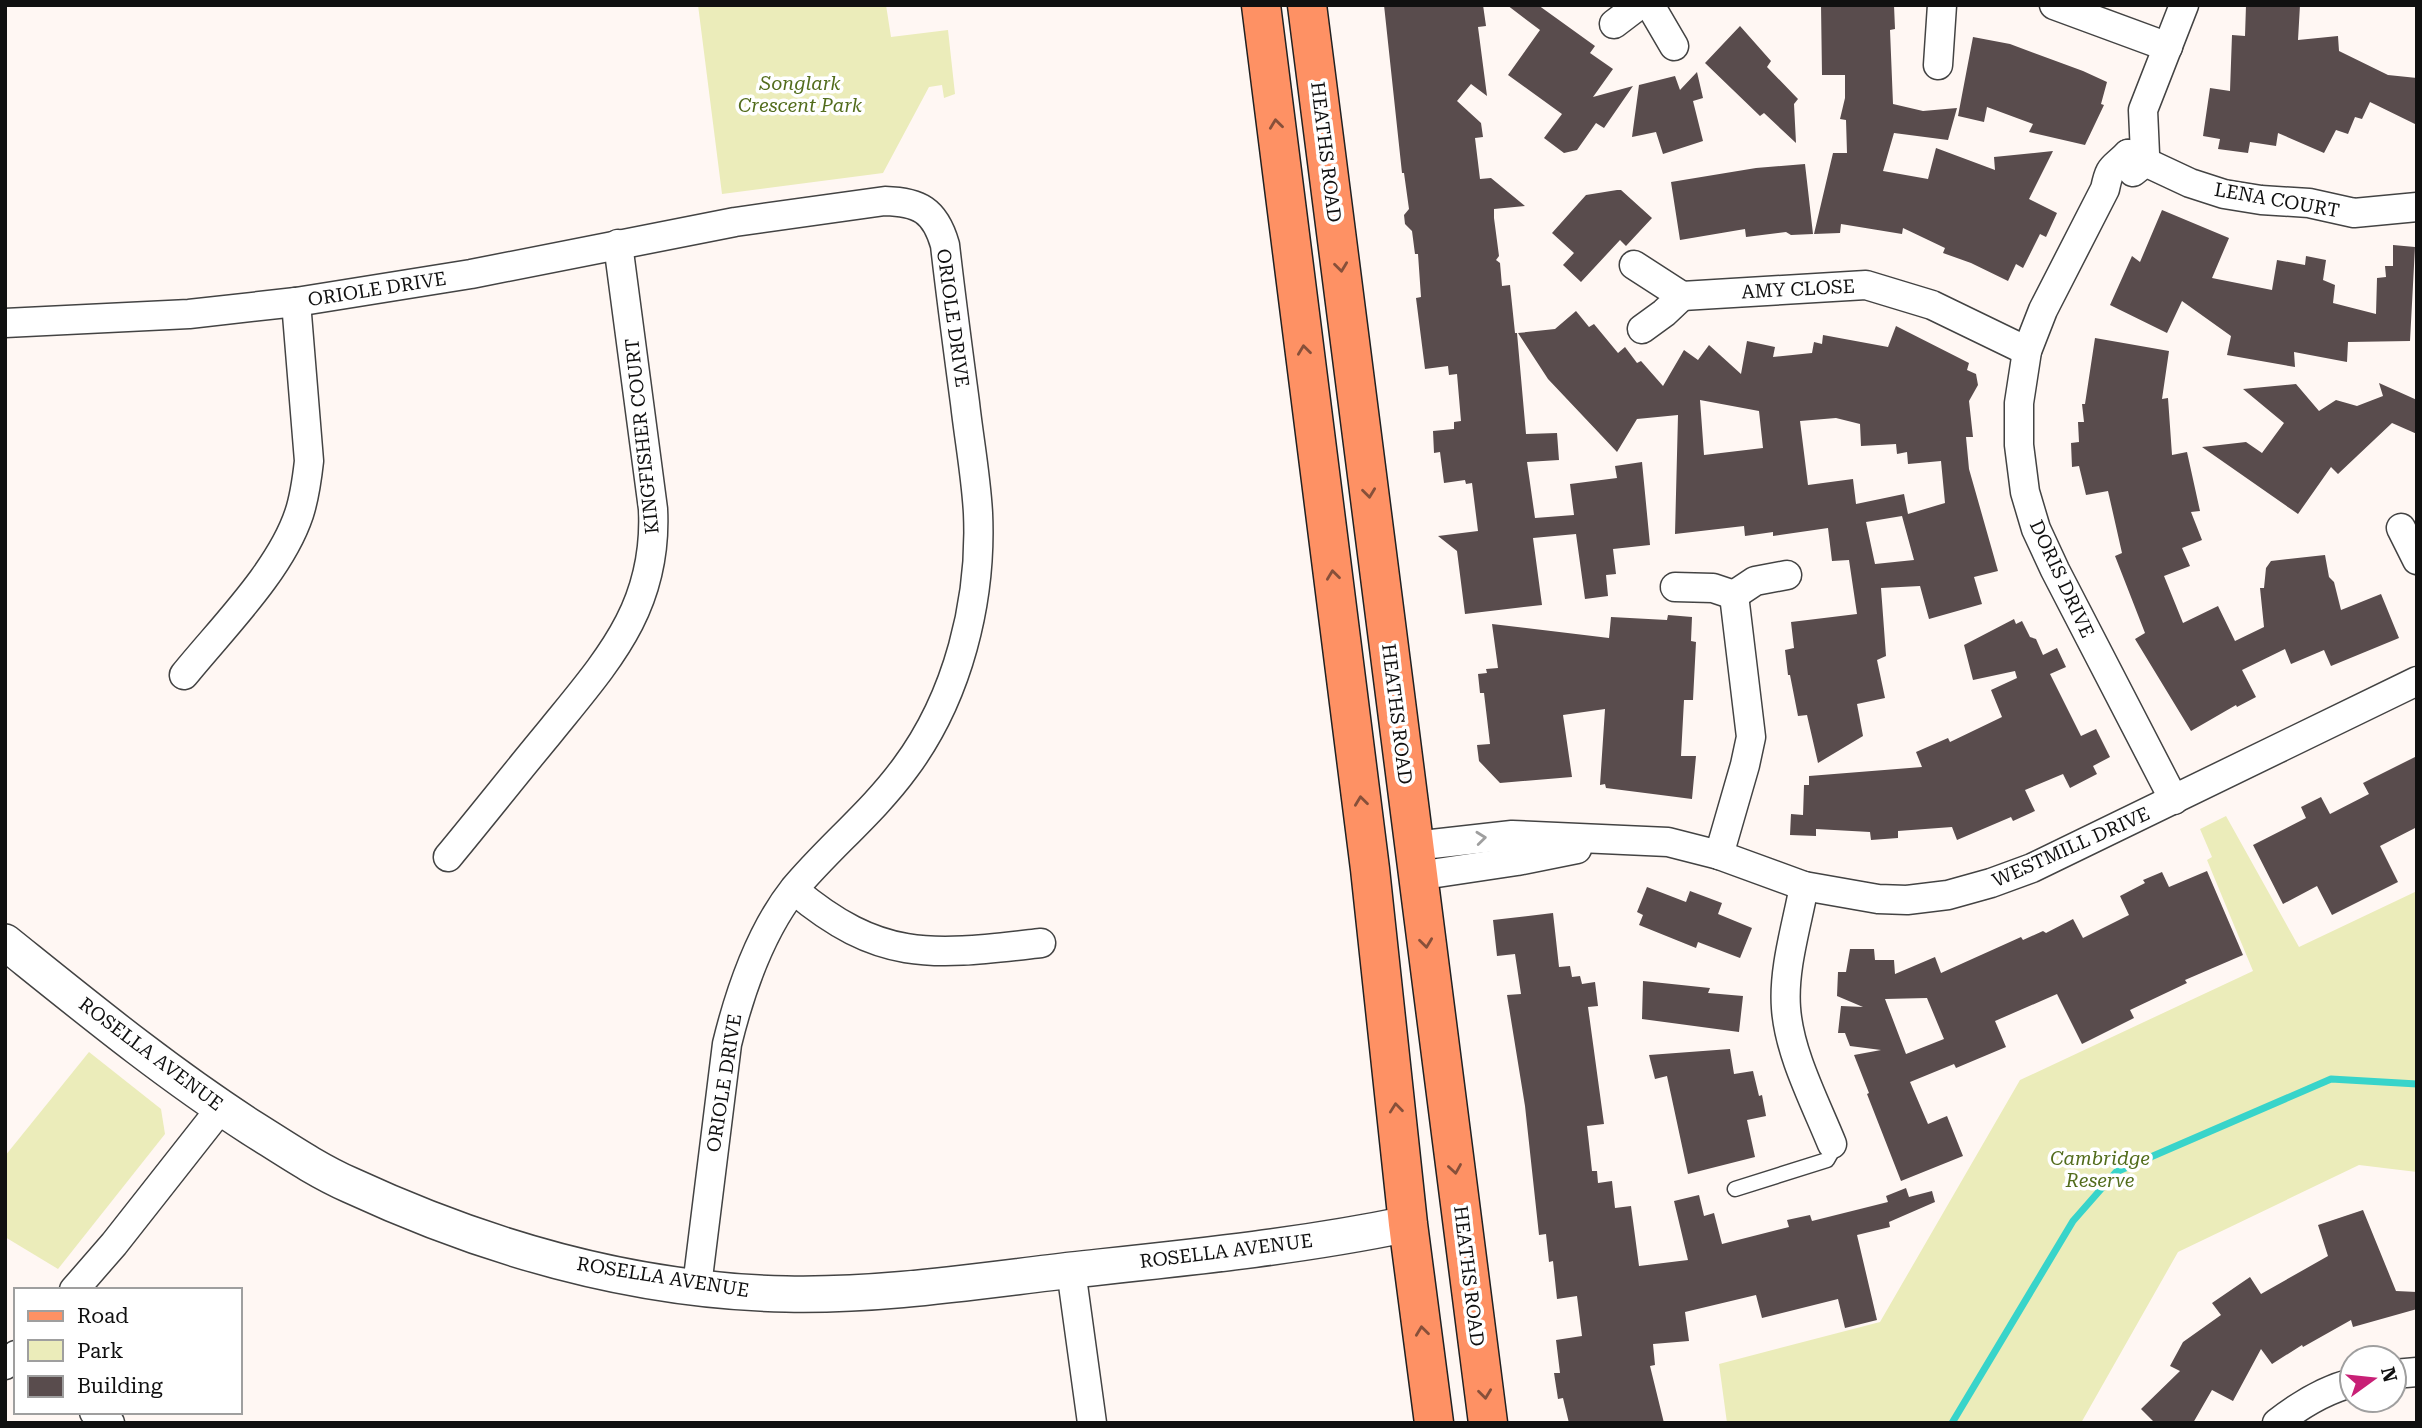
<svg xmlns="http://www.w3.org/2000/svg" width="2422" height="1428" font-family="'Roboto Serif',serif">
	<rect width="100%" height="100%" fill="#fff7f3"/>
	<g fill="#ebecba">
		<path d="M 698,5 L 886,5 L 891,37 L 948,30 L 955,94 L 944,98 L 942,85 L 929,87 L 883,173 L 722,194 Z"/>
		<path d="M 2226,816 L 2299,947 L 2417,891 L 2417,1172 L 2359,1165 L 2178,1252 L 2081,1423 L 1727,1423 L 1719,1364 L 1880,1322 L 2020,1080 L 2253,971 L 2207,860 L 2212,857 L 2200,829 Z"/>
		<path d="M 89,1052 L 161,1109 L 165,1134 L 58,1269 L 5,1237 L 5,1156 Z"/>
	</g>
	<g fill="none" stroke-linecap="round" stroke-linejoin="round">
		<path stroke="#38d4ca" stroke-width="7" d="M 1952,1423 L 2073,1221 L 2116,1172 L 2331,1079 L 2417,1084"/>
	</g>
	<g fill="#594c4d" fill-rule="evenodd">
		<path d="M 1384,5 L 1483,5 L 1486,26 L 1478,27 L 1487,96 L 1471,84 L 1457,101 L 1481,123 L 1483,137 L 1475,138 L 1480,179 L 1491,178 L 1525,206 L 1494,209 L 1494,218 L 1499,256 L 1496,260 L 1500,263 L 1502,286 L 1510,285 L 1515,333 L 1517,333 L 1526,434 L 1557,433 L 1559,460 L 1527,462 L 1535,518 L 1574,515 L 1570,484 L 1617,478 L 1615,466 L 1642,462 L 1650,545 L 1613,549 L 1616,574 L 1606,575 L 1608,596 L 1585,599 L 1576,534 L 1533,538 L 1542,605 L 1465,614 L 1457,551 L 1438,536 L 1478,531 L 1472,483 L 1466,484 L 1465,480 L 1444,483 L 1440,452 L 1434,453 L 1433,431 L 1454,429 L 1454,422 L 1461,421 L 1457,374 L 1449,375 L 1448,366 L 1425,369 L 1416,298 L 1421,297 L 1418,254 L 1415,254 L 1412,231 L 1405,224 L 1404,215 L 1409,209 L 1404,173 L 1402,173 Z"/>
		<path d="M 1507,5 L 1538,5 L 1595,46 L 1590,53 L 1613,69 L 1593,97 L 1633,86 L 1604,128 L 1596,123 L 1577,150 L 1564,153 L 1544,138 L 1562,114 L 1508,75 L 1540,30 Z"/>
		<path d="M 1821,5 L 1894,5 L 1895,29 L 1890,30 L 1893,104 L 1923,111 L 1957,108 L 1948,140 L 1894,133 L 1883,171 L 1928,179 L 1936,148 L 1995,170 L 1994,157 L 2053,151 L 2029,199 L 2057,213 L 2046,237 L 2040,234 L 2023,268 L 2016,264 L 2008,281 L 1971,263 L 1943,253 L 1945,248 L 1903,228 L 1902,234 L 1841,224 L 1840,233 L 1814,234 L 1833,153 L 1847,153 L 1846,120 L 1840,119 L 1845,98 L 1845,75 L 1822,75 Z"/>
		<path d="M 2246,5 L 2300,5 L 2298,40 L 2338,36 L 2339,51 L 2388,75 L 2417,78 L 2417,125 L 2370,102 L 2362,119 L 2355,117 L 2348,134 L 2336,130 L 2324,153 L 2278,133 L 2276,146 L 2250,142 L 2248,153 L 2218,149 L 2220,139 L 2203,136 L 2210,88 L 2230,91 L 2232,35 L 2245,36 Z"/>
		<path d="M 1740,26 L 1771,61 L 1767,67 L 1798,99 L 1794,104 L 1796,143 L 1764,113 L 1760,116 L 1705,63 Z"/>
		<path d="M 1973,37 L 2010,44 L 2083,71 L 2107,82 L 2101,104 L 2104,105 L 2085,145 L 2029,132 L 2033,124 L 1987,107 L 1984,122 L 1958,116 Z"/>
		<path d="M 1697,72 L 1703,98 L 1693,101 L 1703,141 L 1663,154 L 1656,132 L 1632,137 L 1639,85 L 1675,76 L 1680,90 Z"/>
		<path d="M 1805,164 L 1813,234 L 1791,235 L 1786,232 L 1746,237 L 1745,229 L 1680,240 L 1671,182 L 1756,168 Z"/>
		<path d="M 1617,190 L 1621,190 L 1652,218 L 1626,246 L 1620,240 L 1581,282 L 1563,265 L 1574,253 L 1552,233 L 1586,195 Z"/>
		<path d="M 2162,210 L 2229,238 L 2212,278 L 2272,290 L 2277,260 L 2305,265 L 2306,256 L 2326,260 L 2323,280 L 2335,285 L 2333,303 L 2376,314 L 2377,278 L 2386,277 L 2385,266 L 2393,266 L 2393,245 L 2415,247 L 2410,341 L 2348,342 L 2347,362 L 2294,352 L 2295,367 L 2227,355 L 2231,336 L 2182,301 L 2167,333 L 2110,305 L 2132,256 L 2140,262 Z"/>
		<path d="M 1576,311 L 1589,327 L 1594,324 L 1618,353 L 1625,347 L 1637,363 L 1641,361 L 1663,386 L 1684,350 L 1698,360 L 1709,345 L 1741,374 L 1747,341 L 1775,347 L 1773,357 L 1812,353 L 1814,342 L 1822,344 L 1823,335 L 1888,347 L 1896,326 L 1969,363 L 1967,370 L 1976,374 L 1978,385 L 1969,401 L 1973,437 L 1966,437 L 1969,469 L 1998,571 L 1974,577 L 1982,604 L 1929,619 L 1920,586 L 1881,588 L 1886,656 L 1877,660 L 1885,698 L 1857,704 L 1863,736 L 1818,763 L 1807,715 L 1798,716 L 1790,675 L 1788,675 L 1785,650 L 1794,648 L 1791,622 L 1857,614 L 1849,560 L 1832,561 L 1828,528 L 1773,536 L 1773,532 L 1745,536 L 1744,526 L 1675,534 L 1678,415 L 1637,419 L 1617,452 L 1548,379 L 1518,333 L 1555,329 ZM 1700,400 L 1759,411 L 1763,448 L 1704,455 ZM 1836,418 L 1860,424 L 1861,446 L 1896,444 L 1897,454 L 1907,452 L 1908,464 L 1941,461 L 1945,503 L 1908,514 L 1904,494 L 1856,504 L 1853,479 L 1808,485 L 1800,421 ZM 1902,516 L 1914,560 L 1875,564 L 1866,522 Z"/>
		<path d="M 2095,338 L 2169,351 L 2162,399 L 2168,398 L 2172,455 L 2187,452 L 2200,511 L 2191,512 L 2202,540 L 2182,548 L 2190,566 L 2164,576 L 2183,623 L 2218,606 L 2235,641 L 2264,627 L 2260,588 L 2264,588 L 2266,568 L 2271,561 L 2325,555 L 2329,577 L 2334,582 L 2341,610 L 2381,594 L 2399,638 L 2331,666 L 2324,650 L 2291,664 L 2285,649 L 2242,670 L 2256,697 L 2237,707 L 2236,705 L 2191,731 L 2135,639 L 2145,633 L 2115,556 L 2122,553 L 2108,491 L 2086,495 L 2079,466 L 2072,467 L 2071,443 L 2079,442 L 2078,422 L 2084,422 L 2082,404 L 2085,404 Z"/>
		<path d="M 2379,383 L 2417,400 L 2417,434 L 2392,423 L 2338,474 L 2331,467 L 2298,514 L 2202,447 L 2246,442 L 2262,453 L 2284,423 L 2243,389 L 2296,384 L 2319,411 L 2336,400 L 2357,406 L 2383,396 Z"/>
		<path d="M 1668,615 L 1692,617 L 1691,641 L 1696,642 L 1693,700 L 1684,700 L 1681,756 L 1696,756 L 1692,799 L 1606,788 L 1605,784 L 1600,785 L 1605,709 L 1563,715 L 1572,777 L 1500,783 L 1479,761 L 1477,745 L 1490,744 L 1484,693 L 1480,693 L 1478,674 L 1487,673 L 1486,669 L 1498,668 L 1492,624 L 1609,638 L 1611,617 L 1667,620 Z"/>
		<path d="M 2014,619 L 2016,624 L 2022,621 L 2030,637 L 2036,639 L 2043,655 L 2057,648 L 2066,667 L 2050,674 L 2081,736 L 2096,729 L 2110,757 L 2093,766 L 2097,774 L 2070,788 L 2063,774 L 2025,790 L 2035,811 L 2013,821 L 2011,817 L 1957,840 L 1952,827 L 1898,831 L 1898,838 L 1871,840 L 1870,832 L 1816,829 L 1816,836 L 1790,835 L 1791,814 L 1803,815 L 1804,785 L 1809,785 L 1809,776 L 1922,767 L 1916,752 L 1948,738 L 1950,742 L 2002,717 L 1991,690 L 2017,678 L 2015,671 L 1973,680 L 1964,645 Z"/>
		<path d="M 2417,756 L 2417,827 L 2380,846 L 2398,882 L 2332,915 L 2317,886 L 2283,904 L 2253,845 L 2306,818 L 2301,807 L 2321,797 L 2330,814 L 2369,794 L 2363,783 Z"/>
		<path d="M 2207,871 L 2243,955 L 2185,980 L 2187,983 L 2130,1010 L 2134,1018 L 2082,1044 L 2057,994 L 1995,1021 L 2006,1047 L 1956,1068 L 1954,1064 L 1910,1082 L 1928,1124 L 1947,1116 L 1963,1156 L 1901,1181 L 1867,1094 L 1869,1093 L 1854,1055 L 1881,1050 L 1850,1046 L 1845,1033 L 1838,1033 L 1841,1006 L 1863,1007 L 1837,996 L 1838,972 L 1846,972 L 1850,949 L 1874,949 L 1875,960 L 1894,960 L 1895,974 L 1935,957 L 1941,973 L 2021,937 L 2023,940 L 2043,931 L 2046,933 L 2073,919 L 2083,938 L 2129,915 L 2120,896 L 2145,883 L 2143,880 L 2162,872 L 2169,887 ZM 1927,998 L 1944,1039 L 1906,1054 L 1885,999 Z"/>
		<path d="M 1647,887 L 1686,902 L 1690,891 L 1722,903 L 1718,914 L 1752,928 L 1740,958 L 1698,942 L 1696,948 L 1639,925 L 1643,915 L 1637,912 Z"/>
		<path d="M 1553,913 L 1559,967 L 1570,966 L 1572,977 L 1580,976 L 1582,984 L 1595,982 L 1598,1006 L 1588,1007 L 1604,1124 L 1587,1126 L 1592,1171 L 1597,1171 L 1598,1183 L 1612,1181 L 1615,1208 L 1631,1206 L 1639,1266 L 1688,1260 L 1674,1201 L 1699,1195 L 1704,1216 L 1714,1213 L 1722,1244 L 1789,1227 L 1787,1220 L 1810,1215 L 1812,1221 L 1888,1202 L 1886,1196 L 1906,1188 L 1909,1197 L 1932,1191 L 1935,1202 L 1889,1222 L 1890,1227 L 1857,1235 L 1877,1320 L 1845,1328 L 1838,1299 L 1762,1318 L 1756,1295 L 1685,1312 L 1689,1341 L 1653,1344 L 1655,1365 L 1650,1366 L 1664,1423 L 1569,1423 L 1563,1398 L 1558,1399 L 1554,1373 L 1560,1373 L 1556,1340 L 1582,1336 L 1577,1296 L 1557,1299 L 1553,1261 L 1549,1262 L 1546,1234 L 1539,1235 L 1525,1106 L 1507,995 L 1521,994 L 1515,954 L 1497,956 L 1493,920 Z"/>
		<path d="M 1643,981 L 1710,988 L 1708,993 L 1743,996 L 1739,1032 L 1642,1019 Z"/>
		<path d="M 1730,1049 L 1734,1074 L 1753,1071 L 1759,1096 L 1762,1095 L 1766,1116 L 1747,1120 L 1755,1157 L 1688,1174 L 1667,1076 L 1655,1079 L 1649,1055 Z"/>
		<path d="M 2363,1210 L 2396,1291 L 2417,1292 L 2417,1309 L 2353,1327 L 2351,1320 L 2303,1347 L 2302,1345 L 2272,1364 L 2261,1349 L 2233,1401 L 2212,1390 L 2193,1423 L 2155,1423 L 2141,1409 L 2180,1371 L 2170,1366 L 2183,1342 L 2221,1315 L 2212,1303 L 2250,1277 L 2261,1294 L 2328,1256 L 2318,1225 Z"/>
	</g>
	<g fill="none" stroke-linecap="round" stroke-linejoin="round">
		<g stroke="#434343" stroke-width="17">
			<path id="service" d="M 1735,1189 L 1827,1160 L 1831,1153 L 1832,1144"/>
		</g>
		<g stroke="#434343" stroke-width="31">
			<g id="minor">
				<path d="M 1650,5 L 1674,46"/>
				<path d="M 2054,5 L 2168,47"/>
				<path d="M 1614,24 L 1639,5"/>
				<path d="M 1938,65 L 1942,5"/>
				<path d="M 2128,154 C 2112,170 2110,165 2105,189 L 2043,310 L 2027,351 L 2019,403 L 2019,445 L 2025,492 L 2036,529 L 2055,570 L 2174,800"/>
				<path d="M 2128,154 L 2190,183 L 2224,194 L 2261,200 L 2309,203 L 2354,213 L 2417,207"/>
				<path d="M 2133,172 L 2138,168 L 2145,154 L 2143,110 L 2184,5"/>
				<path d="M 1634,265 L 1682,296 L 1664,313 L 1642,329"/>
				<path d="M 1682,296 L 1866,285 L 1932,305 L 2027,351"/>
				<path d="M 5,323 L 189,314 L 296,302 L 471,274 L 735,222 L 885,201 C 919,202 935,210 945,245 C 951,298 958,350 965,403 C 969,439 976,476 978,513 C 982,601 958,697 905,768 C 873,812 829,847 794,889 C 760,932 740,991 727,1044 L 697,1286"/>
				<path d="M 2401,528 L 2417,560"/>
				<path d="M 1675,587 L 1713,588 L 1734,595"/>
				<path d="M 1734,595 L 1755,581 L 1787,575"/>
				<path d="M 184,675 C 222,628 280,571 299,514 C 305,496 307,479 309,461 L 296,302"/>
				<path d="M 1414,846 L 1512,835 L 1668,842 L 1719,855 L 1804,886 L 1878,899 L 1907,900 L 1948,895 L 1991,883 L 2032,868 L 2417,681"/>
				<path d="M 1719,855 L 1745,765 L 1751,737 L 1734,595"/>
				<path d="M 448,857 C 482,816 515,774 549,733 C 607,661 658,608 653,509 L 618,244"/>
				<path d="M 1417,876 L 1517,861 L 1577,849"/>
				<path d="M 1804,886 C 1797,925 1783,968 1786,1008 C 1789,1053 1815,1102 1832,1144"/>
				<path d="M 794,890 C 882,964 934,955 1041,943"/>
				<path d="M 1071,1270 L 1092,1423"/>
				<path d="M 74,1290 L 114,1244 L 221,1108"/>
				<path d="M 5,1365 L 16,1355"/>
				<path d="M 2394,1374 L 2417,1372"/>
				<path d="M 94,1412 L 110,1423"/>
				<path d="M 2277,1423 C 2300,1405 2324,1390 2352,1383"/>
			</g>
		</g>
		<g stroke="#434343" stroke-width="38">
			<path id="tertiary" d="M 5,942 C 86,1007 165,1072 252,1128 C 284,1148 316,1170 350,1185 C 486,1248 635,1291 786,1294 C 882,1296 977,1281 1072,1270 C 1184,1258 1297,1247 1408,1224"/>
		</g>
		<g stroke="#212121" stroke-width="41">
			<g id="primary">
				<path d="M 1261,5 L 1370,869 L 1408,1224 L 1434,1423"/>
				<path d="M 1307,5 L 1488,1423"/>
			</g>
		</g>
		<use href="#service" stroke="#fff" stroke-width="14"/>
		<use href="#minor" stroke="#fff" stroke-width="28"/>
		<use href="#tertiary" stroke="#fff" stroke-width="35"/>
		<use href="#primary" stroke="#fe9164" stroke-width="38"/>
	</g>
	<defs><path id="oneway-chevron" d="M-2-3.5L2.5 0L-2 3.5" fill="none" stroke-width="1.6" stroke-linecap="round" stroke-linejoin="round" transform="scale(1.75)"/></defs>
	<g stroke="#87503a">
		<use href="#oneway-chevron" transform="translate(1276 124) rotate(-97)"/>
		<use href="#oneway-chevron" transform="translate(1341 267) rotate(83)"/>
		<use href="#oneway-chevron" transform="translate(1304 350) rotate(-97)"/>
		<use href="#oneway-chevron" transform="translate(1369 493) rotate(83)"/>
		<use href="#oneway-chevron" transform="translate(1333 575) rotate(-97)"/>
		<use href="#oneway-chevron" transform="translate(1361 801) rotate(-97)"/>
		<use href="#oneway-chevron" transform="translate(1426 943) rotate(83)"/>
		<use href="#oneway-chevron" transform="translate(1396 1108) rotate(-96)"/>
		<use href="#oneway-chevron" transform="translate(1455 1169) rotate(81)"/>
		<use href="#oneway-chevron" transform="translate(1422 1331) rotate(-97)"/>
		<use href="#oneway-chevron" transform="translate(1485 1394) rotate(83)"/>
	</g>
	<use stroke="#9f9f9f" href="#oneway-chevron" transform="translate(1481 838) rotate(-6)"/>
	<g text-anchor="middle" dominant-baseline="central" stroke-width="7" stroke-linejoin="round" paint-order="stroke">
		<g font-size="19" font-style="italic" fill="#526c1c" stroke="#fff">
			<text x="800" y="83">Songlark<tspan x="800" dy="22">Crescent Park</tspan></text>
			<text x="2100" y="1158">Cambridge<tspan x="2100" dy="22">Reserve</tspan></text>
		</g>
		<g font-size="19" fill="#101010" stroke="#fff">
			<text transform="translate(1326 152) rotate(83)">HEATHS ROAD</text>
			<text transform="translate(2277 200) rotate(10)">LENA COURT</text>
			<text transform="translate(377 289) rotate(-9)">ORIOLE DRIVE</text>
			<text transform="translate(1798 289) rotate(-3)">AMY CLOSE</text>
			<text transform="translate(953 318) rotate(82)">ORIOLE DRIVE</text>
			<text transform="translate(642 436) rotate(-96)">KINGFISHER COURT</text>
			<text transform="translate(2062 579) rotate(65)">DORIS DRIVE</text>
			<text transform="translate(1397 714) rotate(83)">HEATHS ROAD</text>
			<text transform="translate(2071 847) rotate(-24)">WESTMILL DRIVE</text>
			<text transform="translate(151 1054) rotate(37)">ROSELLA AVENUE</text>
			<text transform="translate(724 1083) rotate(-81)">ORIOLE DRIVE</text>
			<text transform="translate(1226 1251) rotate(-7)">ROSELLA AVENUE</text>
			<text transform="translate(1469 1276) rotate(83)">HEATHS ROAD</text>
			<text transform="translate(663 1277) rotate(9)">ROSELLA AVENUE</text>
		</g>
	</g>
	<rect width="2422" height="1428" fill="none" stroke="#101010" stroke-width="14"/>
	<rect x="14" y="1288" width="228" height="126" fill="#ffffff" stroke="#9f9f9f" stroke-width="2"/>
	<rect x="28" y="1311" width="35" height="10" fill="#fe9164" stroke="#9f9f9f" stroke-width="2"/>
	<text x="77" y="1323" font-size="21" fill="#101010">Road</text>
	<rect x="28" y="1340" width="35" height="21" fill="#ebecba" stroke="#9f9f9f" stroke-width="2"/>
	<text x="77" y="1358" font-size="21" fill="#101010">Park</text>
	<rect x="28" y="1376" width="35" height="21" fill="#594c4d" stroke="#9f9f9f" stroke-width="2"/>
	<text x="77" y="1393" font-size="21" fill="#101010">Building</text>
	<g transform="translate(2373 1379) rotate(75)"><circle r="33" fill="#ffffff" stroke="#9f9f9f" stroke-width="2"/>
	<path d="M0-5L12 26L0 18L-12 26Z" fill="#c82076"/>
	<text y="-10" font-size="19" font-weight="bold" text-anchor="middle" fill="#101010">N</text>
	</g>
</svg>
